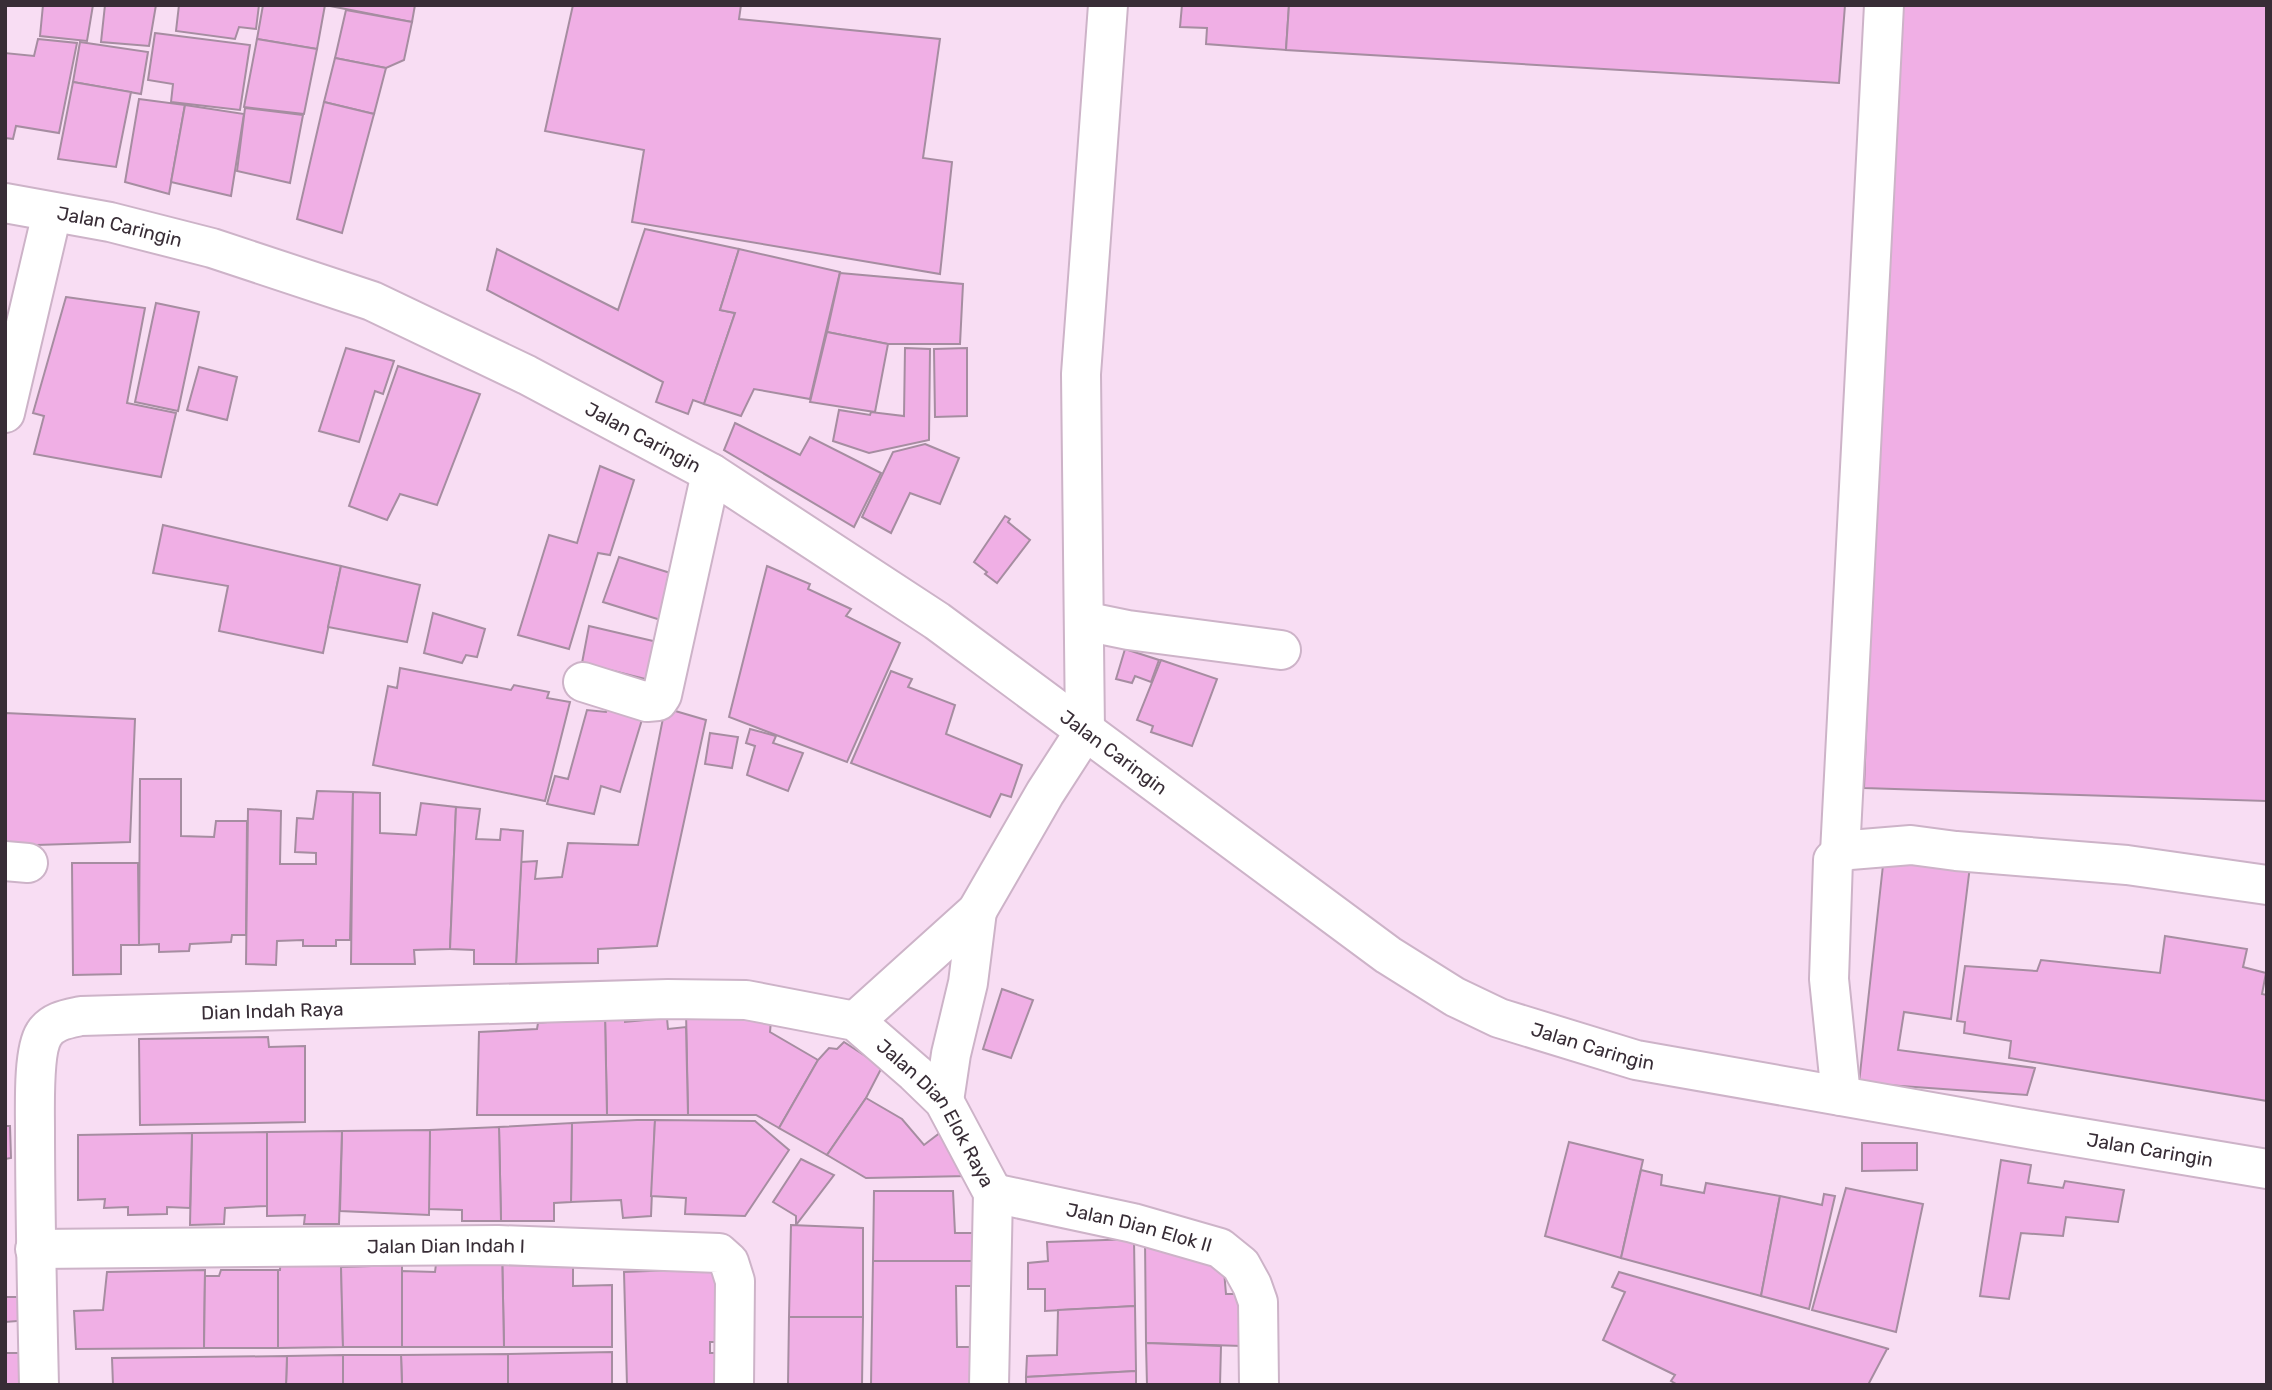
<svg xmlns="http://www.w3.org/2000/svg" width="2272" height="1390" font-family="Rubik,sans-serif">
	<rect width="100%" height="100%" fill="#f8ddf3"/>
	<g fill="#f0afe5" stroke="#a68da1" stroke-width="2">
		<path d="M 43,5 L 93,5 L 87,41 L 40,36 Z"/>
		<path d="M 105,5 L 156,5 L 149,46 L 101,42 Z"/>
		<path d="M 179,5 L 259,5 L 256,29 L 239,27 L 235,39 L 176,31 Z"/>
		<path d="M 263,5 L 415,5 L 412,22 L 325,5 L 317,49 L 257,39 Z"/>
		<path d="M 573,5 L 741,5 L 739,19 L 940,39 L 923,158 L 952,162 L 940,274 L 632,222 L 644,150 L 545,131 Z"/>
		<path d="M 1182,5 L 1289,5 L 1286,50 L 1206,44 L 1207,28 L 1180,27 Z"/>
		<path d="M 1289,5 L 1845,5 L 1839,83 L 1286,50 Z"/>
		<path d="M 1893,5 L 2267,5 L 2266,801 L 1864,788 Z"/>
		<path d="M 346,10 L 412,22 L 404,60 L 386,68 L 335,58 Z"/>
		<path d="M 155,33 L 250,45 L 240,110 L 171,102 L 173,84 L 148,80 Z"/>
		<path d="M 38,39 L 77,43 L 59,133 L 16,126 L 13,139 L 5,138 L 5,53 L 34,56 Z"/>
		<path d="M 257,39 L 317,49 L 304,114 L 244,107 Z"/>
		<path d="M 80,42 L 148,52 L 141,94 L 73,82 Z"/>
		<path d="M 335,58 L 386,68 L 374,114 L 324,102 Z"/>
		<path d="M 73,82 L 131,92 L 116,167 L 58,159 Z"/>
		<path d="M 139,99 L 185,105 L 169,194 L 125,182 Z"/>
		<path d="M 324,102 L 374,114 L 342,233 L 297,219 Z"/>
		<path d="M 185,105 L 244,114 L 231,196 L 171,182 Z"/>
		<path d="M 245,108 L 303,115 L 290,183 L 237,171 Z"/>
		<path d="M 645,229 L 739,249 L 720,310 L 735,313 L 704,404 L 693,400 L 688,414 L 656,402 L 663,382 L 487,290 L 497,249 L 618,310 Z"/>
		<path d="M 739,249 L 840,272 L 810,399 L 754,389 L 741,416 L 704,404 L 735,313 L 720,310 Z"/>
		<path d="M 840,273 L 963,284 L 960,344 L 888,344 L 827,332 Z"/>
		<path d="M 66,297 L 145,308 L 127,403 L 176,413 L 161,477 L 34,454 L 44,416 L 33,413 Z"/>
		<path d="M 156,303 L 199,312 L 178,411 L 135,402 Z"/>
		<path d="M 827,332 L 888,344 L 875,412 L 810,402 Z"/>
		<path d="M 346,348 L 394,361 L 383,394 L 375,391 L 359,442 L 319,431 Z"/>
		<path d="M 905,348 L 930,349 L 929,440 L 869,453 L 833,441 L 839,410 L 870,415 L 871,412 L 904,416 Z"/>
		<path d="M 967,348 L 967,416 L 935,417 L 934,349 Z"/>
		<path d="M 398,366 L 480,394 L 437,505 L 400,494 L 387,520 L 349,506 Z"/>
		<path d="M 199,367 L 237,377 L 227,420 L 187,410 Z"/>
		<path d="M 735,423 L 800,455 L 810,437 L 881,473 L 854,527 L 724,450 Z"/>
		<path d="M 925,444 L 959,458 L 940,504 L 910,493 L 891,533 L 862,517 L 893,452 Z"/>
		<path d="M 600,466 L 634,480 L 610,555 L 598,553 L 569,649 L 518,635 L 549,535 L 577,543 Z"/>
		<path d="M 1005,516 L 1010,519 L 1008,522 L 1030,540 L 997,583 L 985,574 L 987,572 L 974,562 Z"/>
		<path d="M 163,525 L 341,566 L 323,653 L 219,631 L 228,586 L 153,573 Z"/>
		<path d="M 619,557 L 680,576 L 667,622 L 603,602 Z"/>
		<path d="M 341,566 L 420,585 L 407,642 L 328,627 Z"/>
		<path d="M 767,566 L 810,584 L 808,589 L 851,609 L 846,616 L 900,643 L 847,762 L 729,717 Z"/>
		<path d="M 433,613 L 485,629 L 477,657 L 466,655 L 462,663 L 424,653 Z"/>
		<path d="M 589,626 L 666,644 L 657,682 L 582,663 Z"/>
		<path d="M 1125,649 L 1159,660 L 1151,682 L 1135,676 L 1132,683 L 1116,679 Z"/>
		<path d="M 1161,660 L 1217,679 L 1192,746 L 1151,732 L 1153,726 L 1137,720 Z"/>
		<path d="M 400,668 L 511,690 L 514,685 L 549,692 L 547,698 L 570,702 L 545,801 L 373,765 L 388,686 L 397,688 Z"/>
		<path d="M 891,671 L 912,679 L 908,687 L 955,705 L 946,734 L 1022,765 L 1011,797 L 1001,794 L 990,817 L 851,763 Z"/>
		<path d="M 608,703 L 644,713 L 620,792 L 601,786 L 594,814 L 547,804 L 555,776 L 568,779 L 587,710 L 606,712 Z"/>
		<path d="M 665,708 L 706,720 L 657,946 L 598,949 L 598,963 L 516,964 L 521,862 L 537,861 L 535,879 L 562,877 L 568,843 L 638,845 Z"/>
		<path d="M 5,713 L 135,719 L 130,842 L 5,846 Z"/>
		<path d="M 750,729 L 776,736 L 773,743 L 803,753 L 788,791 L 747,775 L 755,746 L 746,743 Z"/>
		<path d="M 710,733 L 738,737 L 732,768 L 705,764 Z"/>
		<path d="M 140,779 L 181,779 L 181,836 L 214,837 L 216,821 L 247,821 L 246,935 L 232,935 L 231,942 L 190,944 L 189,951 L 159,952 L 159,944 L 139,945 Z"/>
		<path d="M 317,791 L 353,792 L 350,940 L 336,940 L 336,946 L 303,946 L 303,940 L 277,941 L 276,965 L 246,964 L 248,809 L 281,811 L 280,864 L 316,864 L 316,853 L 295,852 L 297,818 L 313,819 Z"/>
		<path d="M 353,792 L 380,793 L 380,833 L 416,835 L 421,803 L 456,807 L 450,949 L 414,950 L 415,964 L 351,964 Z"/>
		<path d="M 456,807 L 480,809 L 476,839 L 500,840 L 501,829 L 523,831 L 516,964 L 474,964 L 474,950 L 450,949 Z"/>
		<path d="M 1885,847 L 1971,858 L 1951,1019 L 1904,1012 L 1898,1050 L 2035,1068 L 2027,1095 L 1859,1083 Z"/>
		<path d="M 72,863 L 138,863 L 139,945 L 121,945 L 121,974 L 73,975 Z"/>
		<path d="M 2165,936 L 2247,949 L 2243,967 L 2266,973 L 2262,994 L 2267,995 L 2267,1101 L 2009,1058 L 2011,1041 L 1964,1033 L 1965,1022 L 1957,1021 L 1965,966 L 2037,971 L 2041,960 L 2160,973 Z"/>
		<path d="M 1002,989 L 1033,1000 L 1011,1058 L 983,1049 Z"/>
		<path d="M 686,1010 L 772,1010 L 770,1032 L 818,1060 L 779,1128 L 756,1115 L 688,1115 Z"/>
		<path d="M 625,1014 L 625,1022 L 667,1018 L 668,1029 L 686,1027 L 688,1115 L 607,1115 L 605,1016 Z"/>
		<path d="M 605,1016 L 607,1115 L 477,1115 L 479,1032 L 537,1029 L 538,1023 Z"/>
		<path d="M 268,1037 L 269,1047 L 305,1046 L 305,1122 L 140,1125 L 139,1039 Z"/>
		<path d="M 844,1042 L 882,1067 L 866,1098 L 827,1155 L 779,1128 L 818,1060 L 829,1048 L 837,1049 Z"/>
		<path d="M 866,1098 L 902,1119 L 924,1145 L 941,1132 L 968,1176 L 866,1178 L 827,1155 Z"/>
		<path d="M 637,1120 L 655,1120 L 651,1216 L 623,1218 L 621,1200 L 571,1202 L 572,1123 Z"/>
		<path d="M 655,1120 L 755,1121 L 789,1150 L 745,1216 L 685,1214 L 686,1198 L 651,1196 Z"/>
		<path d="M 572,1123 L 571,1202 L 554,1203 L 554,1221 L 501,1221 L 499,1127 Z"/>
		<path d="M 5,1126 L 10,1126 L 11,1158 L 5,1159 Z"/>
		<path d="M 499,1127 L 501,1221 L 462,1221 L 462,1210 L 428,1209 L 430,1130 Z"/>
		<path d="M 430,1130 L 429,1215 L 340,1211 L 342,1131 Z"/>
		<path d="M 342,1131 L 339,1224 L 304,1224 L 305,1215 L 267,1216 L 267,1132 Z"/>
		<path d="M 267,1132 L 267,1206 L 225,1208 L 224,1224 L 190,1225 L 192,1133 Z"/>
		<path d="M 192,1133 L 190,1208 L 167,1207 L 167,1214 L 128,1215 L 128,1207 L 104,1208 L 105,1199 L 78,1200 L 78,1135 Z"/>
		<path d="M 1569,1142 L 1643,1160 L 1621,1258 L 1545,1236 Z"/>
		<path d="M 1862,1143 L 1917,1143 L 1917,1170 L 1862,1171 Z"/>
		<path d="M 801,1159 L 834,1175 L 796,1225 L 796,1216 L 773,1202 Z"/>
		<path d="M 2001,1160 L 2031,1165 L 2028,1183 L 2063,1188 L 2065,1181 L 2124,1190 L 2118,1222 L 2066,1217 L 2063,1236 L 2021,1233 L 2009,1299 L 1980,1296 Z"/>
		<path d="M 1641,1170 L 1662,1175 L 1661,1185 L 1704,1193 L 1706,1183 L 1780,1196 L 1761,1296 L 1621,1258 Z"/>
		<path d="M 1846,1188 L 1923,1204 L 1896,1332 L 1812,1310 Z"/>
		<path d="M 874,1191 L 953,1191 L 955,1233 L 978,1233 L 977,1261 L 873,1261 Z"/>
		<path d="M 1824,1194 L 1835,1196 L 1809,1309 L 1761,1296 L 1780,1196 L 1822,1205 Z"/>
		<path d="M 791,1225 L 863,1228 L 863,1317 L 789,1317 Z"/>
		<path d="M 1134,1239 L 1135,1306 L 1045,1311 L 1045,1289 L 1028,1289 L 1028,1263 L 1048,1261 L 1047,1242 Z"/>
		<path d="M 1145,1239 L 1223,1259 L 1226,1294 L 1247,1294 L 1242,1346 L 1146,1343 Z"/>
		<path d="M 502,1249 L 573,1266 L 573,1286 L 612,1285 L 612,1347 L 504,1347 Z"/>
		<path d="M 502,1249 L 504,1347 L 402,1347 L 402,1271 L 435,1272 L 436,1264 Z"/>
		<path d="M 341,1251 L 343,1347 L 278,1348 L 278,1270 L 280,1270 L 281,1252 Z"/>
		<path d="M 873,1261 L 977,1261 L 977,1286 L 956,1286 L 957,1347 L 974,1347 L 976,1385 L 871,1385 Z"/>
		<path d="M 402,1265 L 402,1347 L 343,1347 L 341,1267 Z"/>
		<path d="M 725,1268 L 723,1342 L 710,1342 L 710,1353 L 716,1353 L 714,1385 L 627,1385 L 624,1272 Z"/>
		<path d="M 205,1270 L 204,1348 L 76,1349 L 74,1311 L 103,1310 L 107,1272 Z"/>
		<path d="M 221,1270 L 278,1270 L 278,1348 L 204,1348 L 205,1276 L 219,1276 Z"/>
		<path d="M 1619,1272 L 1889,1349 L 1887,1349 L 1868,1385 L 1678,1385 L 1671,1381 L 1675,1375 L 1603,1340 L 1625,1292 L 1612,1287 Z"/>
		<path d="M 5,1297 L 31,1297 L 30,1320 L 5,1322 Z"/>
		<path d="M 1135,1306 L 1136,1371 L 1026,1377 L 1027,1356 L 1057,1355 L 1058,1310 Z"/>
		<path d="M 789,1317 L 863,1317 L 862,1385 L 788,1385 Z"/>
		<path d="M 1146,1343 L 1221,1346 L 1220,1385 L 1147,1385 Z"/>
		<path d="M 612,1352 L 612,1385 L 508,1385 L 508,1354 Z"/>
		<path d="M 5,1353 L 25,1353 L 25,1384 L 5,1385 Z"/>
		<path d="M 508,1354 L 508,1385 L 402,1385 L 401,1355 Z"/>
		<path d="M 343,1355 L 401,1355 L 402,1385 L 343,1385 Z"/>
		<path d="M 343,1355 L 343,1385 L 286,1385 L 287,1356 Z"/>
		<path d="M 287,1356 L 286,1385 L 113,1385 L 112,1358 Z"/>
		<path d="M 1136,1371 L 1136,1385 L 1026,1385 L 1026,1377 Z"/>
	</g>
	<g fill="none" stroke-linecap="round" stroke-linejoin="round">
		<g stroke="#cdb3c8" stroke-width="42">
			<g id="minor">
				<path d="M 5,413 L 52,213"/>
				<path d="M 1084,621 L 1128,630 L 1281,650"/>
				<path d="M 583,682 L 647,702 L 658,701 L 662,695 L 711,473"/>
				<path d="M 1840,853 L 1884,5"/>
				<path d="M 5,861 L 28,863"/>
				<path d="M 855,1021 L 977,911 L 1045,793 L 1085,731 L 1081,374 L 1108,5"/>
				<path d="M 1841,1096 L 1829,979 L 1833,860 L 1840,853 L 1850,850 L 1911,845 L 1956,851 L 2127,865 L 2267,885"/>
				<path d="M 944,1101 L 951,1054 L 968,983 L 977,911"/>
				<path id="s1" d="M 993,1193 L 1133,1223 L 1220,1248 L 1241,1265 L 1252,1285 L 1258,1302 L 1259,1385"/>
				<path id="s2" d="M 35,1249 L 498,1245 L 719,1253 L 729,1262 L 735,1281 L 734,1385"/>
				<path id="s3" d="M 39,1385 C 37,1299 35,1214 35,1129 C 35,1107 33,1051 44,1034 C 52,1021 67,1019 81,1016 L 668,999 L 746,1000 L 855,1021 L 915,1073 L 944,1101 L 993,1193 L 989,1385"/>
			</g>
		</g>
		<g stroke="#cdb3c8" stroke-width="42">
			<g id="major">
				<path id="s4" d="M 5,203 L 110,222 L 212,248 L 372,301 L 527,375 L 711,473 L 937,621 L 1388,955 L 1455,997 L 1499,1018 L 1636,1060 L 2034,1130 L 2267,1169"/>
			</g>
		</g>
		<use href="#minor" stroke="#fff" stroke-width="38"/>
		<use href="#major" stroke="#fff" stroke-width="38"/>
	</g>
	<g text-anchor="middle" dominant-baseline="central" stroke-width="6" stroke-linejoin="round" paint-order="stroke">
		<g font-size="19" fill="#382d36" stroke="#ffeefb">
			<text stroke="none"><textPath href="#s4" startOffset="117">Jalan Caringin</textPath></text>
			<text stroke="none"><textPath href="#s4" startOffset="684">Jalan Caringin</textPath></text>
			<text stroke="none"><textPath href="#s4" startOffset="1251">Jalan Caringin</textPath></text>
			<text stroke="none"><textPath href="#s3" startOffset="586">Dian Indah Raya</textPath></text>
			<text stroke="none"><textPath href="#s4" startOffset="1818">Jalan Caringin</textPath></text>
			<text stroke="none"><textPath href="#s3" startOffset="1295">Jalan Dian Elok Raya</textPath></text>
			<text stroke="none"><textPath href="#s4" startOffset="2385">Jalan Caringin</textPath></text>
			<text stroke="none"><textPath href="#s1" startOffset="150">Jalan Dian Elok II</textPath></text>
			<text stroke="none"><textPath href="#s2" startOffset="411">Jalan Dian Indah I</textPath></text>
		</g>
	</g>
	<rect width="2272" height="1390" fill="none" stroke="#382d36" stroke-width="14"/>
</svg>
